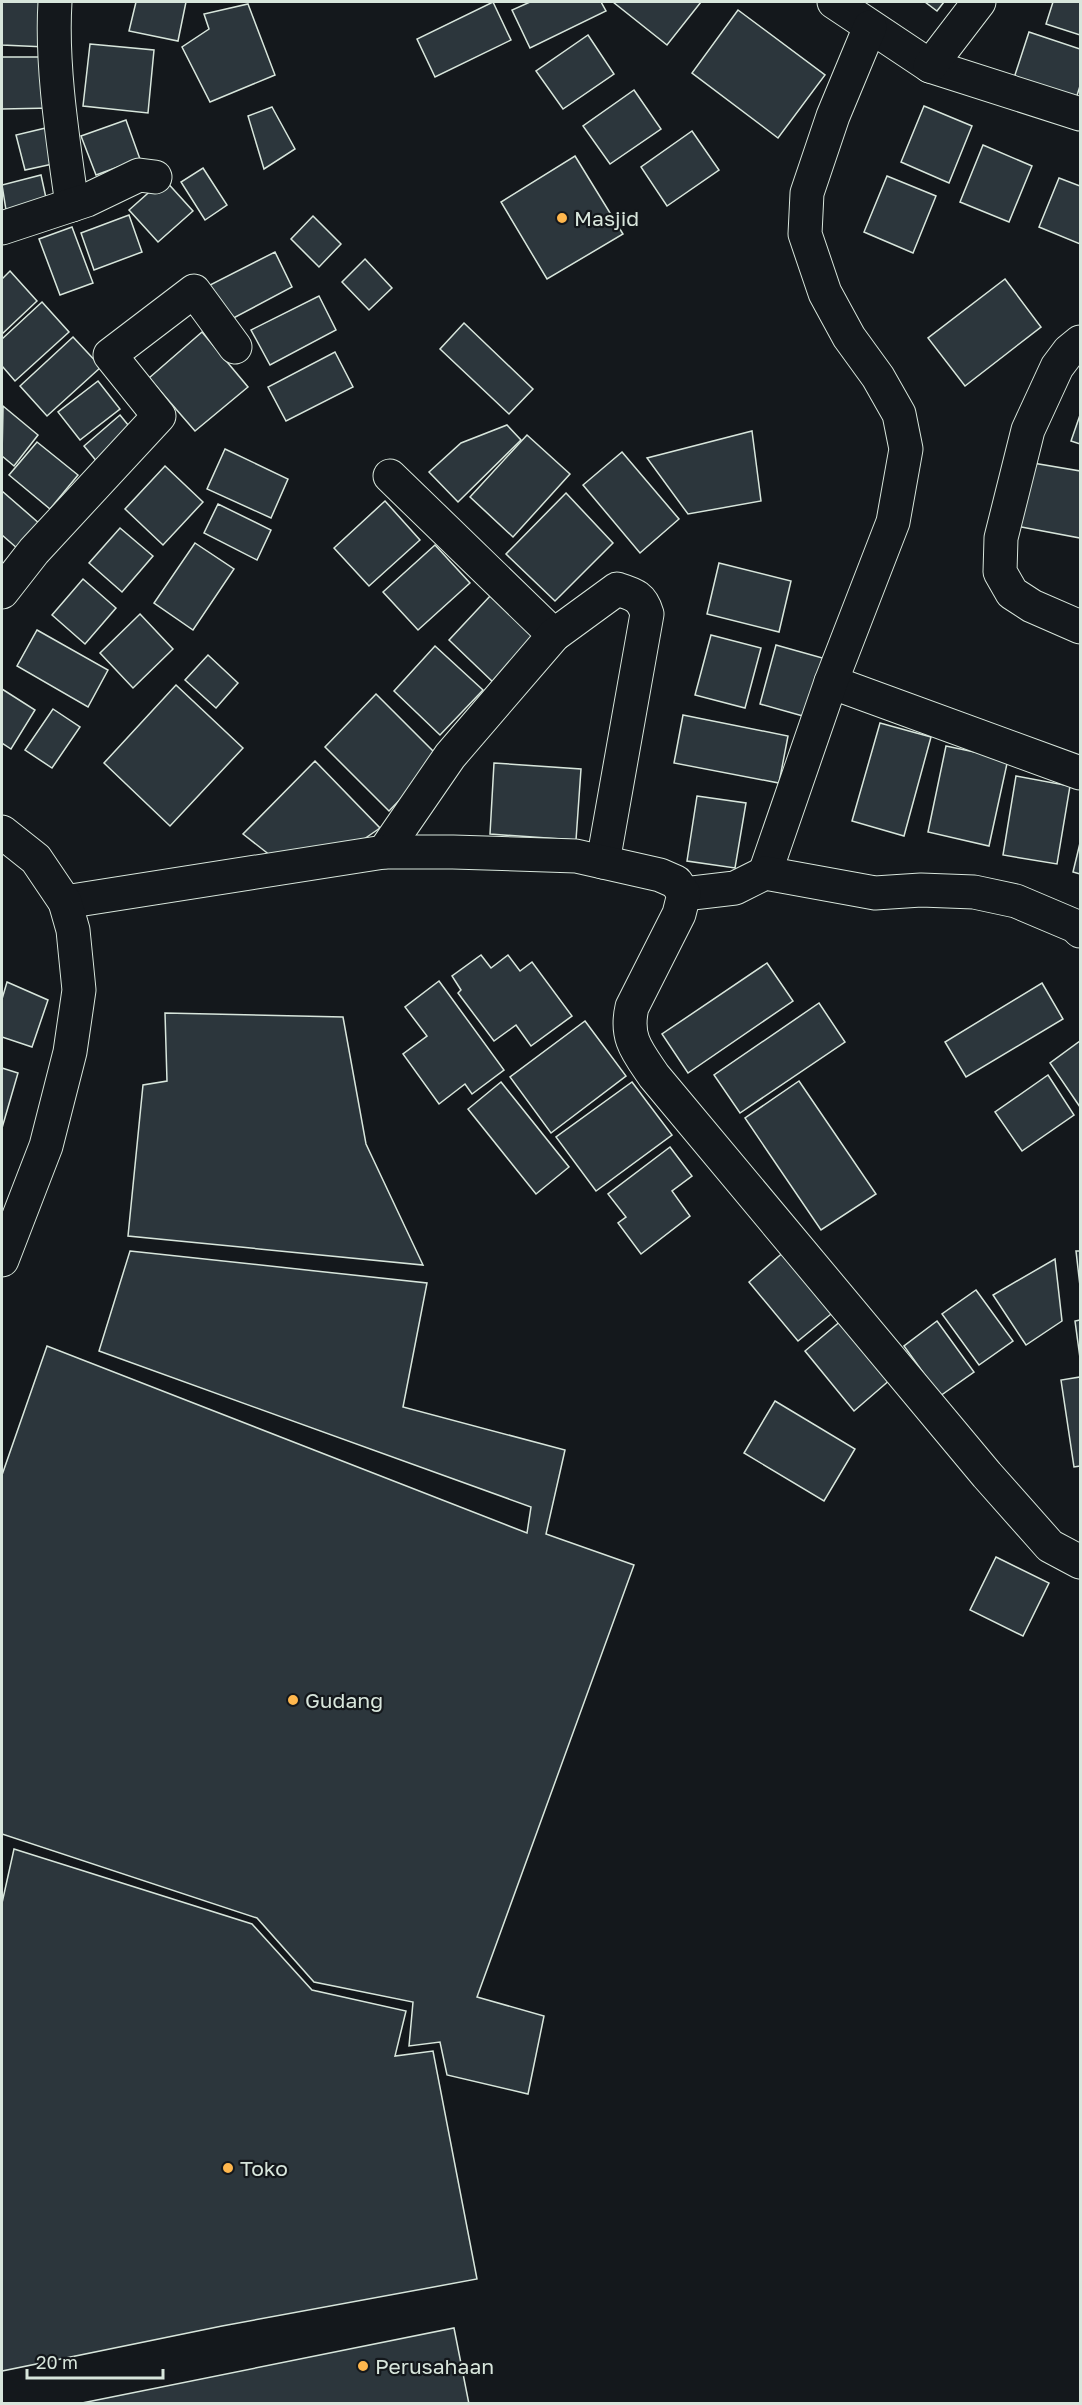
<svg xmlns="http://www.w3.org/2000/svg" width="1082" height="2405" font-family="'Golos Text',sans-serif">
	<rect width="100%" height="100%" fill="#14181c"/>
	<g fill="#2c363c" stroke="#d8e6dc" stroke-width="1.5">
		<path d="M 2,2 L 48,2 L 46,47 L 2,45 Z"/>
		<path d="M 136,2 L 186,2 L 178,41 L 129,31 Z"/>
		<path d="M 493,2 L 511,40 L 435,77 L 417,39 Z"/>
		<path d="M 530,2 L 601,2 L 606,11 L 530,48 L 512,10 Z"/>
		<path d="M 613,2 L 701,2 L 667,45 Z"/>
		<path d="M 925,2 L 944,2 L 937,11 Z"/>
		<path d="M 1053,2 L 1080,2 L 1080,35 L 1046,24 Z"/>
		<path d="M 248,4 L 275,75 L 210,102 L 182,47 L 209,29 L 204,14 Z"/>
		<path d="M 738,10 L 825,75 L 778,138 L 692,73 Z"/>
		<path d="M 1029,32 L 1080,49 L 1080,86 L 1075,102 L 1013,81 Z"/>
		<path d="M 588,35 L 614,74 L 563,109 L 536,71 Z"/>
		<path d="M 90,44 L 154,50 L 148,113 L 83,106 Z"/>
		<path d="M 2,57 L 52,57 L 52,108 L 2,109 Z"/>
		<path d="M 634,90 L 661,129 L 610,164 L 583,126 Z"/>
		<path d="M 924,106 L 972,126 L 949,183 L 901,162 Z"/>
		<path d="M 272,107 L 295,149 L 264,169 L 248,116 Z"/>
		<path d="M 126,120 L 140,159 L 96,175 L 81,136 Z"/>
		<path d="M 54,126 L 62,162 L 25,170 L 16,135 Z"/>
		<path d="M 692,131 L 719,170 L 667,206 L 641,167 Z"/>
		<path d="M 983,145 L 1032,166 L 1009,222 L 960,202 Z"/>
		<path d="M 575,156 L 623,234 L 547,279 L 501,202 Z"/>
		<path d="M 203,168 L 227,205 L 205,220 L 181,182 Z"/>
		<path d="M 41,175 L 48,207 L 7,216 L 2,185 Z"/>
		<path d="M 887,176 L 936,196 L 913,253 L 864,232 Z"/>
		<path d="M 1059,178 L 1080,186 L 1080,244 L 1039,227 Z"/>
		<path d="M 164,179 L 193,211 L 158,242 L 129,210 Z"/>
		<path d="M 129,215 L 142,252 L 94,270 L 81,233 Z"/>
		<path d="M 313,216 L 341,244 L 319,267 L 291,239 Z"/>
		<path d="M 72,227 L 93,283 L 60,295 L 39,239 Z"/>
		<path d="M 275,252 L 292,287 L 226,322 L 208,286 Z"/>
		<path d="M 365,259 L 392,288 L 369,310 L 342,282 Z"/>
		<path d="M 10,271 L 37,301 L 2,334 L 2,279 Z"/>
		<path d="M 1005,279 L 1041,327 L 965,386 L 928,338 Z"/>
		<path d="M 319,296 L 336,330 L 270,365 L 251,330 Z"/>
		<path d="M 42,302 L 69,332 L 15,381 L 2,366 L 2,339 Z"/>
		<path d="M 464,323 L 533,389 L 509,414 L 440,349 Z"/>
		<path d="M 202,332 L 248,387 L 195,431 L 149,378 Z"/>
		<path d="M 73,337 L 101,367 L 47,416 L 20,386 Z"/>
		<path d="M 335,352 L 353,387 L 286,421 L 268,387 Z"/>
		<path d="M 98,381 L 120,409 L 80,440 L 58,412 Z"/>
		<path d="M 3,406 L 38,435 L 14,466 L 2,456 Z"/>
		<path d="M 120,415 L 137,436 L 103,469 L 84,446 Z"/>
		<path d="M 1080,415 L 1080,444 L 1071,441 Z"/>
		<path d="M 507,425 L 521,440 L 458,502 L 429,472 L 461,443 Z"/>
		<path d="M 752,431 L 761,501 L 688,514 L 647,458 Z"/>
		<path d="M 527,435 L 570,474 L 513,537 L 470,497 Z"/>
		<path d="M 37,442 L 78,475 L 50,509 L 9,475 Z"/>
		<path d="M 225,449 L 288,479 L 271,518 L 207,489 Z"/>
		<path d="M 622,452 L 679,519 L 640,553 L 583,485 Z"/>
		<path d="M 1027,462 L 1080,471 L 1080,538 L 1016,526 Z"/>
		<path d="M 165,466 L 203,502 L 163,545 L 125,509 Z"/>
		<path d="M 2,491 L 40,524 L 18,549 L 2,535 Z"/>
		<path d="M 566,493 L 613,543 L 555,601 L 506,554 Z"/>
		<path d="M 385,501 L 420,540 L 369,586 L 334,548 Z"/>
		<path d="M 218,504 L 271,530 L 257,560 L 204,533 Z"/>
		<path d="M 120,528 L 153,556 L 122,592 L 89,563 Z"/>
		<path d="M 195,543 L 234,569 L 193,630 L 154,603 Z"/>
		<path d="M 435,545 L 470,583 L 418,630 L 383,592 Z"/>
		<path d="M 719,563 L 791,581 L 779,632 L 707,614 Z"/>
		<path d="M 83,579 L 116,608 L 85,644 L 52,615 Z"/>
		<path d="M 491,595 L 538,638 L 495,684 L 449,640 Z"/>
		<path d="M 140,614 L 173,649 L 133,688 L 100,653 Z"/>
		<path d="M 37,630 L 108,670 L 88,707 L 17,666 Z"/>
		<path d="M 711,635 L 761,648 L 745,708 L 695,695 Z"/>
		<path d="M 776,645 L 826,659 L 810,718 L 760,704 Z"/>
		<path d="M 435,646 L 483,690 L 440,735 L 394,691 Z"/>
		<path d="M 208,655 L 238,683 L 216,708 L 185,680 Z"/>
		<path d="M 176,685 L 243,748 L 170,826 L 104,763 Z"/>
		<path d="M 2,689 L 35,710 L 11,749 L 2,743 Z"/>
		<path d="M 376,694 L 440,758 L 389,811 L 325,747 Z"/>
		<path d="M 53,709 L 80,727 L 52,768 L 25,750 Z"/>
		<path d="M 683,715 L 788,736 L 779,783 L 674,763 Z"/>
		<path d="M 880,723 L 931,737 L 904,836 L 852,821 Z"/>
		<path d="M 946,746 L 1008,759 L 989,846 L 928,832 Z"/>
		<path d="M 315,761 L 380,828 L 348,850 L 280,863 L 243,834 Z"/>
		<path d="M 494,763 L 581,769 L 576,840 L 490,834 Z"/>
		<path d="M 1016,776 L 1070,786 L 1057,864 L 1003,855 Z"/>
		<path d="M 697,796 L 746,803 L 735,868 L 687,861 Z"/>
		<path d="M 1080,843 L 1080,874 L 1073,872 Z"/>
		<path d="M 481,955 L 491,968 L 508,955 L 520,971 L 532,962 L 572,1016 L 531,1046 L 516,1025 L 494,1041 L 458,993 L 461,990 L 452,976 Z"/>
		<path d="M 767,963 L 793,1001 L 688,1073 L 662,1034 Z"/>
		<path d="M 439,981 L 504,1070 L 472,1094 L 465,1084 L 439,1104 L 403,1054 L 427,1036 L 405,1007 Z"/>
		<path d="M 7,982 L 48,1000 L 32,1047 L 2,1037 L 2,999 Z"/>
		<path d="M 1042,983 L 1063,1019 L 966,1077 L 945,1042 Z"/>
		<path d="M 819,1003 L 845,1042 L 740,1113 L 714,1075 Z"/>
		<path d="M 165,1013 L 343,1017 L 366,1144 L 423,1265 L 128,1236 L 143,1085 L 167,1081 Z"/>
		<path d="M 585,1021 L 626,1076 L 551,1133 L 510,1077 Z"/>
		<path d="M 1080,1041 L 1080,1107 L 1050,1063 Z"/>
		<path d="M 2,1068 L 18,1073 L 2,1128 Z"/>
		<path d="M 1048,1075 L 1074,1115 L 1022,1151 L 995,1112 Z"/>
		<path d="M 799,1081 L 876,1194 L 821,1230 L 745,1118 Z"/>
		<path d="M 501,1082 L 569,1167 L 536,1194 L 468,1109 Z"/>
		<path d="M 632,1082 L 672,1135 L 596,1191 L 556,1137 Z"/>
		<path d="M 670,1147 L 692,1176 L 672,1191 L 690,1216 L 641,1254 L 618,1223 L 626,1217 L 608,1194 Z"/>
		<path d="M 786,1250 L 836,1310 L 798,1341 L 749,1282 Z"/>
		<path d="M 130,1251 L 427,1283 L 403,1407 L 565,1450 L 546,1534 L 634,1565 L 477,1997 L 544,2016 L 528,2094 L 447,2075 L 440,2042 L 409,2046 L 413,2002 L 314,1982 L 257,1918 L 2,1834 L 2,1475 L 47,1346 L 527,1533 L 531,1507 L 99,1351 Z"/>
		<path d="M 1076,1251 L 1080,1251 L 1080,1286 Z"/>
		<path d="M 1055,1259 L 1062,1321 L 1026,1345 L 993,1295 Z"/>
		<path d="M 976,1290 L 1013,1341 L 979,1365 L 942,1314 Z"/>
		<path d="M 842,1320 L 891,1379 L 854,1411 L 805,1351 Z"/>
		<path d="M 1080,1320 L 1080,1358 L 1075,1321 Z"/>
		<path d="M 937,1321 L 974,1372 L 940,1396 L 904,1346 Z"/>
		<path d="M 1080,1377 L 1080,1466 L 1074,1467 L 1061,1380 Z"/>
		<path d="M 775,1401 L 855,1449 L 824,1501 L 744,1453 Z"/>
		<path d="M 996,1557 L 1049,1583 L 1023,1636 L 970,1610 Z"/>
		<path d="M 14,1849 L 252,1924 L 312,1990 L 406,2011 L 395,2056 L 433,2051 L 477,2279 L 222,2326 L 2,2371 L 2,1903 Z"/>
		<path d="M 454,2328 L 469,2404 L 77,2404 Z"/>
	</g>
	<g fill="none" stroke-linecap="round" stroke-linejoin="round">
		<g stroke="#d8e6dc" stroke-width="35">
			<g id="minor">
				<path d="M 55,2 C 51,66 63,140 72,205"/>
				<path d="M 834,2 L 930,66 L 1080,114"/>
				<path d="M 930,66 L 979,2"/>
				<path d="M 2,228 L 87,200 L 139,175 L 155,177"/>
				<path d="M 1080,342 L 1069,351 L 1057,367 L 1028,430 L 1001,538 L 1000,572 L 1012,593 L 1032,606 L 1080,627"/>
				<path d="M 390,476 L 554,635"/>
				<path d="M 2,592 L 34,551 L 159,416 L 110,355 L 194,291 L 235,347"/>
				<path d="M 831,682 L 1080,773"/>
				<path d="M 384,852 L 450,756 L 554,635 L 617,589 C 633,594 642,596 647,614 L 603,862"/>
				<path d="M 765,873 L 831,682 L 893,522 L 906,449 L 899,414 L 878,377 L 849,337 L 825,293 L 805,234 L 807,193 L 833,116 L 870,27"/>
				<path d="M 684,894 L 735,888 L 765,873 L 875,893 L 921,890 L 974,892 L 1016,901 L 1075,926 L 1080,931"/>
				<path d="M 65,902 L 384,852 L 453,852 L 576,856 L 660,875 L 676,882 L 684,894 L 679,914 L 632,1007 C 625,1038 637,1051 654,1076 L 987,1475 L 1050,1546 L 1080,1562"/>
			</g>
		</g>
		<g stroke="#d8e6dc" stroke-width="35">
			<path id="major" d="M 2,832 L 36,859 L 65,902 L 73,930 L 79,990 L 70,1052 L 46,1146 L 2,1260"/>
		</g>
		<use href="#minor" stroke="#14181c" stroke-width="33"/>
		<use href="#major" stroke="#14181c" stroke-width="33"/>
	</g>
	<g fill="#ffb74d" stroke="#14181c" stroke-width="2">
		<circle cx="562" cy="218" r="6"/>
		<circle cx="293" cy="1700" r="6"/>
		<circle cx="228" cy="2168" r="6"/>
		<circle cx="363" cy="2366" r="6"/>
	</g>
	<g text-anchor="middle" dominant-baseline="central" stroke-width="4.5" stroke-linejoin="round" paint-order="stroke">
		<g font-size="21" fill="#d8e6dc" stroke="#14181c" text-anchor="start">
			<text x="574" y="218">Masjid</text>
			<text x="305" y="1700">Gudang</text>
			<text x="240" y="2168">Toko</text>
			<text x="375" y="2366">Perusahaan</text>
		</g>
	</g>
	<rect width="1082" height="2405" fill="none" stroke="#d8e6dc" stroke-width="6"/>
	<path d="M27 2369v9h136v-9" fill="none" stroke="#d8e6dc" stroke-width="3"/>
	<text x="36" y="2369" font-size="18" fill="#d8e6dc" stroke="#14181c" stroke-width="4.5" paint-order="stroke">20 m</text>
</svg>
